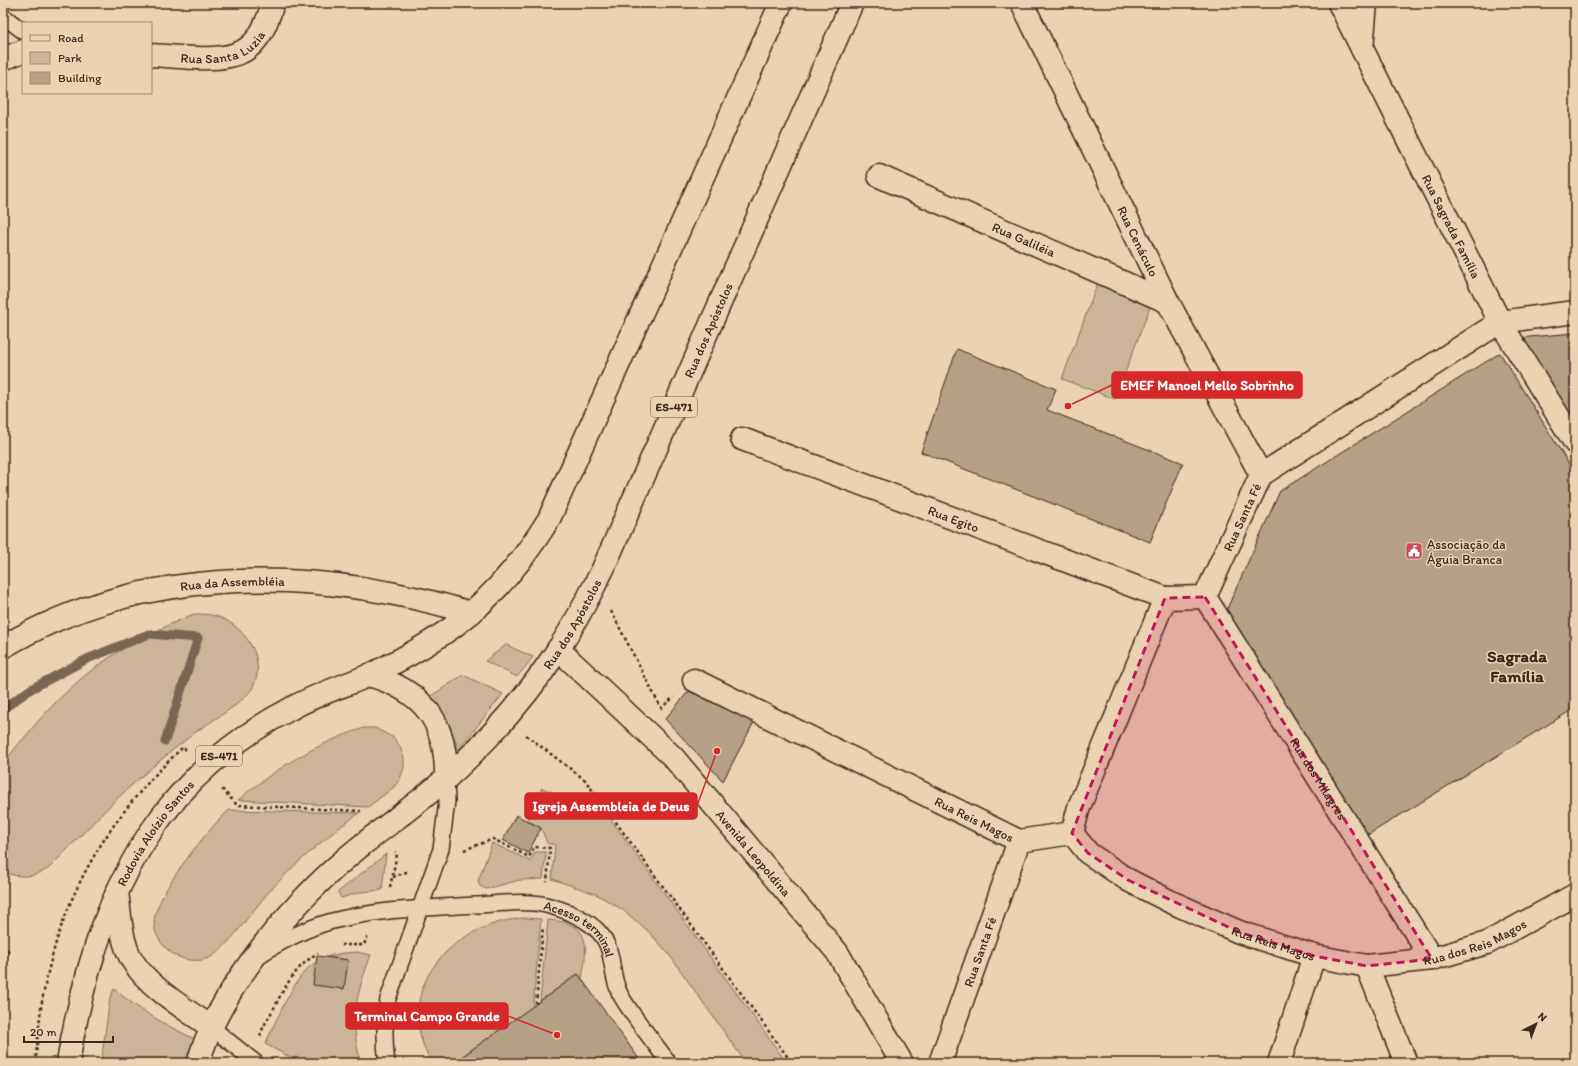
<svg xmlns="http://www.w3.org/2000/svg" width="1578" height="1066" font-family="Itim,sans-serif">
	<rect width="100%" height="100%" fill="#ead2b2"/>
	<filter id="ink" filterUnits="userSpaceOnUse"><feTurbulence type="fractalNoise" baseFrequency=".025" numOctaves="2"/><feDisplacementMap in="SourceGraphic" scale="8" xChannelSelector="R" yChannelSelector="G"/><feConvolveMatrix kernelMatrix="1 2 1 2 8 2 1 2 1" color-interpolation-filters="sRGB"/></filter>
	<g filter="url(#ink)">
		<g fill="#cbb497" stroke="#836f5a">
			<path d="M 1098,282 L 1152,302 L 1115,399 L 1062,379 Z"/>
			<path d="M 194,614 C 203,614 212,614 221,618 C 246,628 267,660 253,687 C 243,704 212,720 196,732 C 180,744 164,757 149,770 C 113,800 82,835 49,868 C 34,878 20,878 3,872 C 3,849 3,826 3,802 C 3,792 2,780 3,769 C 4,761 19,743 25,737 C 75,675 121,644 194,614 Z"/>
			<path d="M 506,645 L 533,657 L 517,677 L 485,661 Z"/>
			<path d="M 463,675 L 503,694 L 458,750 C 453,728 444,714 428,698 Z"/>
			<path d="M 364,728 L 375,728 L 394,738 L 400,747 L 404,758 L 404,768 L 400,779 L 394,787 L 368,807 L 238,800 C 275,769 317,743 364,728 Z"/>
			<path d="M 542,788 L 607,814 L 787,1063 L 746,1063 L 668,953 L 647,930 L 623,910 L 596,894 L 552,879 L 555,845 L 547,843 L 541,828 L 527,820 Z"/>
			<path d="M 229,810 L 359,813 C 326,837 295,863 268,893 C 253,909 226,951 209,958 C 196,963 180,960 169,951 C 161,944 154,934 154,922 C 155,894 208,829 229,810 Z"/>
			<path d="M 492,843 L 530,861 L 535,852 L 546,852 L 543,879 L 520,880 L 486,889 L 480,886 L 478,881 Z"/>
			<path d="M 386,854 L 382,890 L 361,892 L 341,898 L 338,892 Z"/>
			<path d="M 526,918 L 541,919 L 533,1007 L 453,1063 L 432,1063 C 389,991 451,922 526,918 Z"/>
			<path d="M 548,920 C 591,922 588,944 582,979 L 578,974 L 540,1001 Z"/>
			<path d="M 357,952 L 371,955 C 356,995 349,1020 361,1063 L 301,1063 L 265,1044 C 275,1025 297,969 316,963 C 325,959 338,961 348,960 L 327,957 L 329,956 L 343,953 Z"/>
			<path d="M 114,989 C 140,1011 167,1026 197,1040 L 190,1063 L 101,1063 L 110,998 Z"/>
		</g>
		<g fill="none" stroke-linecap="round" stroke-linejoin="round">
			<path stroke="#796653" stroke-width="9" d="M 3,709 L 31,689 L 87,659 L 149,634 L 198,638 L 165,741"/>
		</g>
		<g fill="#b6a186" stroke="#3b2a1e">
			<path d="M 1575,333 L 1575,431 L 1517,338 Z"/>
			<path d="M 957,349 L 1056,389 L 1047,410 L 1183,463 L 1150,542 L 921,452 Z"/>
			<path d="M 1500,353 L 1575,474 L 1575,708 L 1366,836 L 1226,611 L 1280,491 Z"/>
			<path d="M 689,691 L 754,722 L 723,781 L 665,719 Z"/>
			<path d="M 516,815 L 541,828 L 528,853 L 503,840 Z"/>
			<path d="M 3,948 L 9,950 L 3,975 Z"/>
			<path d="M 317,956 L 348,960 L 344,989 L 313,985 Z"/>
			<path d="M 578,974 L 642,1063 L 453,1063 L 536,1004 Z"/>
		</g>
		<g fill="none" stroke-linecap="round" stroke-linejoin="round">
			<g stroke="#3b2a1e" stroke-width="18">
				<g id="lane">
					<path d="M 3,16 L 23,31"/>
					<path id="s1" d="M 261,954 C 282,941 305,929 329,922 C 377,909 427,908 476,905 C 498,904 524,900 546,905 C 562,909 582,917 595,928 C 617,948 608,970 620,994 C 632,1016 654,1042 669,1063"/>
					<path d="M 211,1027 L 256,1063"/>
					<path d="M 387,1063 C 384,1041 384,1021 388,999 L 441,849 L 447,801 L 446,779"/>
				</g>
			</g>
			<g stroke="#3b2a1e" stroke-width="25">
				<g id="street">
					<path id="s2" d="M 1022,3 L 1168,302 L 1261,475"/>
					<path id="s3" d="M 1339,3 L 1500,322 L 1575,443"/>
					<path d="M 1362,49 L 1366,3"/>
					<path id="s4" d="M 879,176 L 1168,302"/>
					<path id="s5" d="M 742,439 L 1165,598"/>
					<path id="s6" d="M 1205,597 L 1432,959"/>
					<path id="s7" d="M 558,649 L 673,757 L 837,952 L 902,1063"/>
					<path id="s8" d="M 694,680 L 1019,841 L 1072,833 L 1088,853 L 1128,880 L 1171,902 L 1239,932 L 1314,956 L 1367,966 L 1432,959 L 1487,943 L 1575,895"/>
					<path id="s9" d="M 1072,833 L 1079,807 L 1165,598 L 1205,597 L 1261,475 L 1500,322 L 1575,312"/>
					<path d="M 1367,966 L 1406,1063"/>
					<path id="s10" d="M 940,1063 L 1019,841"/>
					<path d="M 1279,1063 L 1314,956"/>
				</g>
			</g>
			<g stroke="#3b2a1e" stroke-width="25">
				<g id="secondary">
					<path id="s11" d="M 151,55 C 177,56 226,65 248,48 C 262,37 268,19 273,3"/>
					<path d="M 3,59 L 23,51"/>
					<path id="s12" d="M 3,647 C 144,563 318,567 471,613"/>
				</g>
			</g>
			<g stroke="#3b2a1e" stroke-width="25">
				<g id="primary">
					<path d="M 369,675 C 424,691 447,722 446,779"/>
					<path d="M 117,892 C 120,912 120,933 128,952 C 140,982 185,1009 211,1027"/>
					<path id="s13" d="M 68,1063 C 73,1031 80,1000 89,969 C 123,851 182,766 292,708 C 317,694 344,686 370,675 C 453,635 500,598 549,519 L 781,3"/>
					<path id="s14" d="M 198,1063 C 221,984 298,896 362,845 C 397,817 434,792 465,761 C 499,728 529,693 555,654 C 574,627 588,598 603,569 L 852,3"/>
				</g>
			</g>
			<g stroke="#3b2a1e" stroke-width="2.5" stroke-dasharray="3 3" stroke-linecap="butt">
				<path d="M 611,611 L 661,708 L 674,697"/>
				<path d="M 526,735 L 585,780 L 792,1063"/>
				<path d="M 222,789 L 237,805 L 361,811"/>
				<path d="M 464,850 L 493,839 L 529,857 L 534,847 L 550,848 L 547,882"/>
				<path d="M 393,877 L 409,871"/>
				<path d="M 390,887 L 397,854 L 395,852"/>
				<path d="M 341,945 L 364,945 L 367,937"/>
				<path d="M 536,1004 L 543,927"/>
				<path d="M 260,1036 C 263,1026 269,1017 274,1008 C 285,986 296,966 318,953"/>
				<path d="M 35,1063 C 38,1041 39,1018 43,996 C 62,893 108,818 183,747 L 186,750"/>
			</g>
			<use href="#lane" stroke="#ead2b2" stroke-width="15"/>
			<use href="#street" stroke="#ead2b2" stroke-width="22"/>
			<use href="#secondary" stroke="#ead2b2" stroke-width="22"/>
			<use href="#primary" stroke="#ead2b2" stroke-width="22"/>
		</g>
	</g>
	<path fill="#c2185b" fill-opacity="0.2" stroke="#c2185b" stroke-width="3" stroke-dasharray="8 5" stroke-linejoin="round" d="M 1205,597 L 1432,959 L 1367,966 L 1314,956 L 1239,932 L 1128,880 L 1088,853 L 1072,833 L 1165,598 Z"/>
	<defs>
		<g id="civic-square" transform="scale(0.9)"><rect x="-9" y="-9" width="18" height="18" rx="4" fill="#d1495b" stroke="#ead2b2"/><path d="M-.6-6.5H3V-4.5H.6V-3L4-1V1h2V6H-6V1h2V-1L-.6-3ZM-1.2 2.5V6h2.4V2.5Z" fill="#fff"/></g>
	</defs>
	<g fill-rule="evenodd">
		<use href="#civic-square" x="1414" y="551"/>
	</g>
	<g text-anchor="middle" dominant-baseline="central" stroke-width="3" stroke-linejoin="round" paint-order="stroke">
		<g fill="#ead2b2" stroke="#705c4a" stroke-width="1">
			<rect x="651" y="397" width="46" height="20" rx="3"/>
			<rect x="196" y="746" width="46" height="20" rx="3"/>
		</g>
		<g font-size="12" font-weight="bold" fill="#3b2a1e">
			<text x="674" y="407">ES-471</text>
			<text x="219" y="756">ES-471</text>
		</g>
		<g font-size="13" fill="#3b2a1e" stroke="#ead2b2">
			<text stroke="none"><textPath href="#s11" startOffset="75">Rua Santa Luzia</textPath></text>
			<text stroke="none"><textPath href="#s3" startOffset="250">Rua Sagrada Família</textPath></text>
			<text stroke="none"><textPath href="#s4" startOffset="158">Rua Galiléia</textPath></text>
			<text stroke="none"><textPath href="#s2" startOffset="265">Rua Cenáculo</textPath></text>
			<text stroke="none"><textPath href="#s14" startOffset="908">Rua dos Apóstolos</textPath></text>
			<text stroke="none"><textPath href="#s9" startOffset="381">Rua Santa Fé</textPath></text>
			<text stroke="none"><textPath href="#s5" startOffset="226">Rua Egito</textPath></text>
			<text stroke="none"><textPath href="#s12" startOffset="241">Rua da Assembléia</textPath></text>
			<text stroke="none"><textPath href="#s14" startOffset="584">Rua dos Apóstolos</textPath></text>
			<text stroke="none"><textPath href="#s6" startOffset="214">Rua dos Milagres</textPath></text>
			<text stroke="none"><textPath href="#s8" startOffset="313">Rua Reis Magos</textPath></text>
			<text stroke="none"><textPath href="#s13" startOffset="249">Rodovia Aloízio Santos</textPath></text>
			<text stroke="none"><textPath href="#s7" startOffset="283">Avenida Leopoldina</textPath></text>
			<text stroke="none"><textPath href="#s1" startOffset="337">Acesso terminal</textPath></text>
			<text stroke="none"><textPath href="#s8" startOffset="857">Rua dos Reis Magos</textPath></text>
			<text stroke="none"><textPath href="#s8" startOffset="649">Rua Reis Magos</textPath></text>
			<text stroke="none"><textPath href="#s10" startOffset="118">Rua Santa Fé</textPath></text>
		</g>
		<g font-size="13" fill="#3b2a1e" stroke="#ead2b2" text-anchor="start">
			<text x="1427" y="544">Associação da<tspan x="1427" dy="15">Águia Branca</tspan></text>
		</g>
		<g font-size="17" font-weight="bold" fill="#3b2a1e" stroke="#ead2b2">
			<text x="1517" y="656">Sagrada<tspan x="1517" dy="20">Família</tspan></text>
		</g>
	</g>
	<path fill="none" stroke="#d62828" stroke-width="1.5" d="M1068 406L1112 385M717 751L697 806M557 1035L508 1016"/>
	<g fill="#d62828" stroke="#ead2b2" stroke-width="1.5">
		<circle cx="1068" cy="406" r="4"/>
		<circle cx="717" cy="751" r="4"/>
		<circle cx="557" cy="1035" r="4"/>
	</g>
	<g fill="#d62828" stroke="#d62828" stroke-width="1.5">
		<rect x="1112" y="372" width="190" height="26" rx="4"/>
		<rect x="525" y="793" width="172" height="26" rx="4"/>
		<rect x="346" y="1003" width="162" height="26" rx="4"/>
	</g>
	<g font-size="14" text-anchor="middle" font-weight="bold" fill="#fff">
		<text x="1207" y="390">EMEF Manoel Mello Sobrinho</text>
		<text x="611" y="811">Igreja Assembleia de Deus</text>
		<text x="427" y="1021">Terminal Campo Grande</text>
	</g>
	<rect width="1578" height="1066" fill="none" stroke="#ead2b2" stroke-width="16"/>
	<rect x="8" y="8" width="1562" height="1050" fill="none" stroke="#3b2a1e" stroke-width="1.5" filter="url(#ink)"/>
	<rect x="22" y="22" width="130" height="72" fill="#ead2b2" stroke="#a48f77"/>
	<rect x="30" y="35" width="20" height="6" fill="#ead2b2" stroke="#a48f77"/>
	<text x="58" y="42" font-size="12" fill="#3b2a1e">Road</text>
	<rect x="30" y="52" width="20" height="12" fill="#cbb497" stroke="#a48f77"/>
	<text x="58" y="62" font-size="12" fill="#3b2a1e">Park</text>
	<rect x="30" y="72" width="20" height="12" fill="#b6a186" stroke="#a48f77"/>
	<text x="58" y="82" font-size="12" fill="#3b2a1e">Building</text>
	<g transform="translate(1536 1024) rotate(42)" stroke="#ead2b2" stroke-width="3" paint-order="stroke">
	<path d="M0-3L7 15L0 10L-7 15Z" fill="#3b2a1e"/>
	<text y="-6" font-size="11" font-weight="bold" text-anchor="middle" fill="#3b2a1e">N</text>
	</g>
	<path d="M24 1036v6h89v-6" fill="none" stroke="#3b2a1e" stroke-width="2"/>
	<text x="30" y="1036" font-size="12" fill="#3b2a1e" stroke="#ead2b2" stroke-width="3" paint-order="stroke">20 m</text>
</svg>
